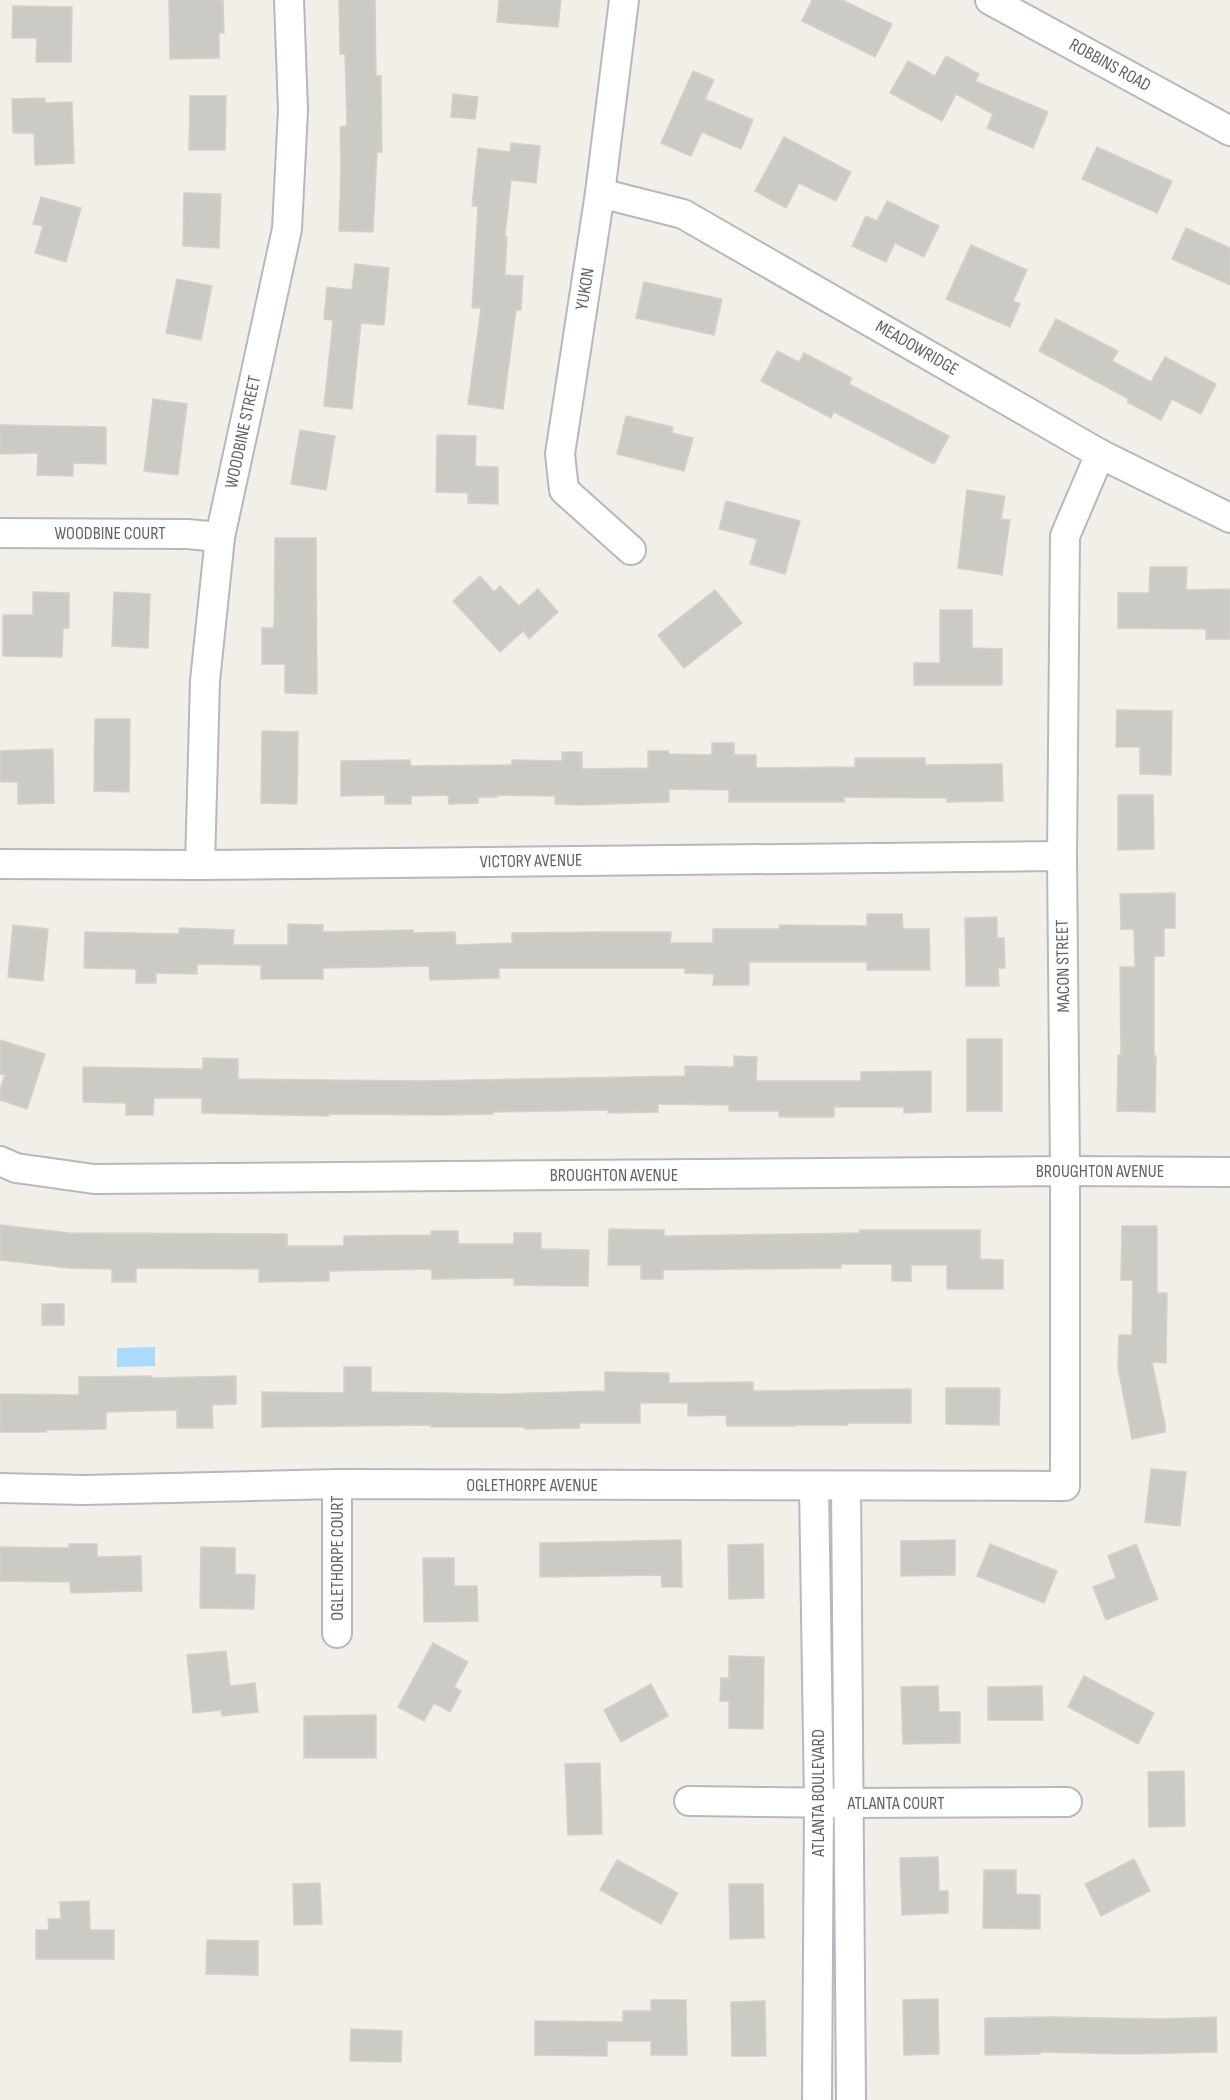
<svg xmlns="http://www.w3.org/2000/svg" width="1230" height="2100" font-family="'Sofia Sans Condensed',sans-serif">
	<rect width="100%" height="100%" fill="#f1efe8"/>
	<path fill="#aadaff" d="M 155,1347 L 155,1366 L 117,1367 L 117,1348 Z"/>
	<g fill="#cccac5" stroke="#d6d1c6" stroke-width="1.5">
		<path d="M 169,0 L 223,0 L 224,33 L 219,33 L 219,58 L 170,59 Z"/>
		<path d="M 339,0 L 375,0 L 376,76 L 381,76 L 382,152 L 377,152 L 373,232 L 339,231 L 341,168 L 340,127 L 347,126 L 345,54 L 340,54 Z"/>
		<path d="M 499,0 L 561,0 L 558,27 L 497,22 Z"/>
		<path d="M 812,0 L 842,0 L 892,24 L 875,57 L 802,21 Z"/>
		<path d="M 13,6 L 72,7 L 71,62 L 36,62 L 37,38 L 12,38 Z"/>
		<path d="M 946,56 L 979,74 L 975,81 L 1048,112 L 1033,148 L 987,128 L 993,114 L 956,94 L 942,121 L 890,93 L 908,61 L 935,76 Z"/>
		<path d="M 693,71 L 714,80 L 705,99 L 753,120 L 741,149 L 702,132 L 691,156 L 661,143 Z"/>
		<path d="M 453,94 L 478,97 L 475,119 L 451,117 Z"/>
		<path d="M 190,96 L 226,96 L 225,150 L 189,150 Z"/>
		<path d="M 45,98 L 45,103 L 72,102 L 74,163 L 35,165 L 34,133 L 13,133 L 12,99 Z"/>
		<path d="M 784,137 L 851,172 L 836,201 L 799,183 L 786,208 L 755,191 Z"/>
		<path d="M 511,143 L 540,146 L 536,183 L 511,180 L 505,236 L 507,237 L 505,275 L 523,276 L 521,310 L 516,310 L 503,409 L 468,404 L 481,308 L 472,308 L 478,206 L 472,206 L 478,148 L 510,152 Z"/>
		<path d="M 1097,147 L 1172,181 L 1157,213 L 1082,179 Z"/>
		<path d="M 184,193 L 221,194 L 219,248 L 183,246 Z"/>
		<path d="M 41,197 L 81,208 L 66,262 L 35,253 L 43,226 L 33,224 Z"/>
		<path d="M 887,201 L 939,226 L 924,257 L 895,243 L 886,262 L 852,246 L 866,216 L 877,221 Z"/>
		<path d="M 1186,228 L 1230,248 L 1230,285 L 1172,259 Z"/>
		<path d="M 971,245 L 1027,270 L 1013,301 L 1020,304 L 1010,327 L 946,299 Z"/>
		<path d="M 355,264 L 389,268 L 384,325 L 361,323 L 352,409 L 324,406 L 333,320 L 324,319 L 327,287 L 352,290 Z"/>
		<path d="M 177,279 L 212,286 L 201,340 L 166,333 Z"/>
		<path d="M 644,282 L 722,299 L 714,335 L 636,318 Z"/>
		<path d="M 1056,319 L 1118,351 L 1112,361 L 1151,382 L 1165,357 L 1216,384 L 1201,414 L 1172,399 L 1161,420 L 1127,402 L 1129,399 L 1039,351 Z"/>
		<path d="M 777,351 L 799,362 L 804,353 L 852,378 L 849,384 L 949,436 L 934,464 L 834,412 L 831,418 L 761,381 Z"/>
		<path d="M 153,399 L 187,404 L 178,475 L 144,471 Z"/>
		<path d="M 626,416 L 673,427 L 672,433 L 693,438 L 684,471 L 617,454 Z"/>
		<path d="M 0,425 L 106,427 L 106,464 L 73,463 L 73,476 L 37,475 L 38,453 L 0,454 Z"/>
		<path d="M 300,430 L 335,436 L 326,490 L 291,484 Z"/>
		<path d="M 437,435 L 476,436 L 475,466 L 498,467 L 498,504 L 468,503 L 468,493 L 436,492 Z"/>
		<path d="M 967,490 L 1005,496 L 1001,519 L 1010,520 L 1002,575 L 958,568 Z"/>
		<path d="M 726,501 L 800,521 L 785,574 L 750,564 L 757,539 L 719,529 Z"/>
		<path d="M 275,538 L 316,538 L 317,694 L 285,693 L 285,664 L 262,664 L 262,628 L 274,628 Z"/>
		<path d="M 1150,567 L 1187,567 L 1186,590 L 1230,589 L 1230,639 L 1206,639 L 1206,629 L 1118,628 L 1118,593 L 1149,593 Z"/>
		<path d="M 480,576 L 494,592 L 500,586 L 519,606 L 538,589 L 558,612 L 529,639 L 523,631 L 500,652 L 453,601 Z"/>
		<path d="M 715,590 L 742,623 L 684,668 L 658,635 Z"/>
		<path d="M 33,592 L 69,593 L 69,628 L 63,628 L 62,657 L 3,656 L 3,615 L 33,615 Z"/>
		<path d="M 114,592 L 150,594 L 148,648 L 112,646 Z"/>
		<path d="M 940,610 L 972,610 L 972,648 L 1002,649 L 1002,685 L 914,685 L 914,663 L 940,663 Z"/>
		<path d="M 1117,710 L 1172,711 L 1171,775 L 1140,774 L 1140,747 L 1116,747 Z"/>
		<path d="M 95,719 L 130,719 L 129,792 L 94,791 Z"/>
		<path d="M 262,731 L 298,732 L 297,804 L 261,803 Z"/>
		<path d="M 712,743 L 734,743 L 734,755 L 756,755 L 756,768 L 855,767 L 855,758 L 925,758 L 925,765 L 1002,764 L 1003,801 L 947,802 L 947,798 L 844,797 L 844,802 L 729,802 L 729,790 L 669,789 L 669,802 L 581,805 L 555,804 L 555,796 L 497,795 L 497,797 L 478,797 L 478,803 L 449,804 L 448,795 L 411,796 L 411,804 L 385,804 L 385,795 L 341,796 L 341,761 L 410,760 L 411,766 L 512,765 L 512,760 L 562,761 L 562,752 L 582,752 L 582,769 L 648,768 L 648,751 L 668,751 L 669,754 L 712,755 Z"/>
		<path d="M 53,749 L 54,803 L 18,804 L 18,782 L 0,782 L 0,751 Z"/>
		<path d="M 1118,795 L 1153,795 L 1154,849 L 1118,850 Z"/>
		<path d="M 1175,893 L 1175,928 L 1164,928 L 1164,956 L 1154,956 L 1154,1056 L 1156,1056 L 1155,1112 L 1117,1111 L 1118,1055 L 1121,1055 L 1120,967 L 1135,967 L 1134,929 L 1121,929 L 1120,894 Z"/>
		<path d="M 867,914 L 902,914 L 903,929 L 929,929 L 930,970 L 867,970 L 867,962 L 749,962 L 749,985 L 713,985 L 714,974 L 685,973 L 685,968 L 499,968 L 499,978 L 430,980 L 429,966 L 323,968 L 323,979 L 261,979 L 261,965 L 197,964 L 197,974 L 156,973 L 156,983 L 136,983 L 136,969 L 84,968 L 85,932 L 179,934 L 179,928 L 234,930 L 233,945 L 288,945 L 288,924 L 323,925 L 323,932 L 413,930 L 413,933 L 455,932 L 456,945 L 512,943 L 512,933 L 599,932 L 671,932 L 670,943 L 713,943 L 713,929 L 779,929 L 779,925 L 867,926 Z"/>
		<path d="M 997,917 L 997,938 L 1004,938 L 1005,968 L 998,968 L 999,986 L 966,986 L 965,918 Z"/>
		<path d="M 13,925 L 48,929 L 43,981 L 8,977 Z"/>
		<rect x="967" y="1039" width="35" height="72"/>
		<path d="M 0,1040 L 45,1054 L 27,1109 L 0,1100 L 0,1090 L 5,1075 L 0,1074 Z"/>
		<path d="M 734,1056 L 757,1057 L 756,1081 L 861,1081 L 861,1072 L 931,1071 L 931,1112 L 904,1113 L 904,1107 L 834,1107 L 834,1117 L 779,1117 L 779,1111 L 729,1111 L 729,1105 L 658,1104 L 658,1112 L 608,1113 L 608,1110 L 493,1112 L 493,1114 L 442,1115 L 329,1114 L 329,1116 L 202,1113 L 202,1098 L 154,1098 L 153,1115 L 126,1115 L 126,1103 L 83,1102 L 83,1067 L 203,1069 L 203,1058 L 238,1059 L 238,1079 L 421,1081 L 685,1076 L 685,1066 L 734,1067 Z"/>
		<path d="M 0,1225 L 69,1233 L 287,1234 L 287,1246 L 344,1246 L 344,1236 L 431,1235 L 431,1231 L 458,1231 L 458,1244 L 514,1244 L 514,1233 L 541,1233 L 541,1249 L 589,1250 L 588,1286 L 514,1285 L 514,1278 L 432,1279 L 432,1269 L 329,1271 L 329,1281 L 259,1282 L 259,1269 L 136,1268 L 136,1282 L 112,1282 L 112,1269 L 69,1268 L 0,1260 Z"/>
		<path d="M 1122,1226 L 1157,1226 L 1157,1293 L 1167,1293 L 1166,1363 L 1152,1362 L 1165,1424 L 1165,1432 L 1132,1439 L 1118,1368 L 1119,1335 L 1132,1335 L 1133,1280 L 1121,1280 Z"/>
		<path d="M 609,1229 L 664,1230 L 664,1236 L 860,1233 L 860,1230 L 980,1230 L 980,1259 L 1003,1260 L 1003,1289 L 947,1289 L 947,1265 L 911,1265 L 911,1281 L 892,1281 L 892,1264 L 841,1264 L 841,1268 L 663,1270 L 663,1279 L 641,1279 L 641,1265 L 608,1265 Z"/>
		<rect x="42" y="1304" width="22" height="21"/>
		<path d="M 344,1367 L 371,1367 L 371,1392 L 503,1394 L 605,1391 L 605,1372 L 669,1373 L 669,1383 L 753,1382 L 753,1391 L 911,1389 L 911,1423 L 847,1423 L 847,1425 L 795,1425 L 795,1426 L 727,1426 L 726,1415 L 688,1416 L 688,1403 L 640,1403 L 640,1423 L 579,1423 L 580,1428 L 525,1429 L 525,1427 L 431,1427 L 431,1425 L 262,1427 L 262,1392 L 344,1393 Z"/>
		<path d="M 152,1376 L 152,1378 L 236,1376 L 236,1404 L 212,1405 L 213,1428 L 177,1428 L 177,1410 L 106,1412 L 106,1429 L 46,1430 L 46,1432 L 0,1432 L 0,1394 L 79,1395 L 79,1377 Z"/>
		<path d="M 946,1388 L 1000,1388 L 999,1425 L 946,1424 Z"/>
		<path d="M 1151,1469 L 1186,1472 L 1180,1526 L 1145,1522 Z"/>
		<path d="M 681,1540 L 682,1587 L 662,1587 L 661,1575 L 540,1577 L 540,1543 Z"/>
		<path d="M 955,1540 L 955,1575 L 901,1576 L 901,1541 Z"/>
		<path d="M 69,1544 L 97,1544 L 97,1557 L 141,1556 L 142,1591 L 71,1593 L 70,1582 L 0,1581 L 0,1547 L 69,1548 Z"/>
		<path d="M 763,1544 L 764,1598 L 729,1599 L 728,1545 Z"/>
		<path d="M 990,1544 L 1057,1571 L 1044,1603 L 977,1576 Z"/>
		<path d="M 1136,1544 L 1158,1599 L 1106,1620 L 1093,1587 L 1116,1578 L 1108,1556 Z"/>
		<path d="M 201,1547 L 235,1548 L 235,1574 L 255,1575 L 254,1609 L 200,1608 Z"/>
		<path d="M 423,1558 L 454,1558 L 454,1586 L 477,1586 L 478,1621 L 424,1622 Z"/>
		<path d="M 433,1643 L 468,1662 L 454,1687 L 461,1691 L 450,1712 L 434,1703 L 424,1721 L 398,1707 Z"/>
		<path d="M 226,1651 L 230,1686 L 255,1683 L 258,1712 L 222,1716 L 221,1710 L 193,1713 L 187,1655 Z"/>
		<path d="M 729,1656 L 764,1657 L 763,1729 L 729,1728 L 729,1701 L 720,1701 L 721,1678 L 729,1678 Z"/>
		<path d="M 1084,1676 L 1154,1713 L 1138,1744 L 1068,1707 Z"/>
		<path d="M 651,1684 L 668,1716 L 621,1742 L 604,1710 Z"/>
		<path d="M 938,1686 L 939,1712 L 960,1712 L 960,1743 L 903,1744 L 901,1687 Z"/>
		<path d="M 1042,1686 L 1043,1720 L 988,1720 L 988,1687 Z"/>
		<path d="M 376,1715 L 376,1758 L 304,1758 L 304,1716 Z"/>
		<path d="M 600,1763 L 602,1834 L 568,1835 L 565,1764 Z"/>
		<path d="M 1184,1771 L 1185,1826 L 1149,1827 L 1148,1772 Z"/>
		<path d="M 938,1857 L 939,1891 L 948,1891 L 948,1913 L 902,1915 L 900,1858 Z"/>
		<path d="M 1134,1859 L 1150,1891 L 1101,1916 L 1085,1884 Z"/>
		<path d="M 617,1860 L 678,1893 L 661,1924 L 600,1890 Z"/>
		<path d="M 984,1870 L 1016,1870 L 1016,1894 L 1040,1895 L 1040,1929 L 983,1928 Z"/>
		<path d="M 320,1883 L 322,1924 L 294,1925 L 293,1884 Z"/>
		<path d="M 729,1884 L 763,1884 L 764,1938 L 730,1939 Z"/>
		<path d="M 89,1901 L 90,1930 L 114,1930 L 114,1959 L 36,1959 L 36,1930 L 49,1930 L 48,1919 L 61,1919 L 60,1902 Z"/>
		<path d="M 207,1940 L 258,1941 L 258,1975 L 206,1974 Z"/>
		<path d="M 938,1999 L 939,2054 L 904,2055 L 903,2000 Z"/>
		<path d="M 651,2000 L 686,2000 L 687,2055 L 651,2055 L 651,2041 L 607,2041 L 607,2056 L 535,2055 L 535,2021 L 623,2022 L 623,2011 L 651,2011 Z"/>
		<path d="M 765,2001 L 766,2056 L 732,2056 L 731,2002 Z"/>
		<path d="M 1052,2017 L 1161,2019 L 1216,2017 L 1217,2052 L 1130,2054 L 1040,2052 L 1040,2054 L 985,2055 L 985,2018 Z"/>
		<path d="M 351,2029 L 402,2031 L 401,2062 L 350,2061 Z"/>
	</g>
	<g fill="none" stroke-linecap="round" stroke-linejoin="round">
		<g stroke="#b5b8bc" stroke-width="32">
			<g id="minor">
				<path d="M 624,0 L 600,193 L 560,454 L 564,490 L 631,550"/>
				<path d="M 990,0 L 1230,131"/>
				<path d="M 600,193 L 683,214 L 1100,454 L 1230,518"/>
				<path d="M 0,533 L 187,534 L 220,537"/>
				<path d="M 0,864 L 200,865 L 1062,856"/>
				<path d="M 200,865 L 205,681 L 220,537 L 287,229 L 293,110 L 289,0"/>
				<path d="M 0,1161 L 16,1168 L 94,1179 L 1065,1171 L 1230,1172"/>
				<path d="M 337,1484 L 337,1633"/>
				<path d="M 814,1486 L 819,1803 L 817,2100"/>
				<path d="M 846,1486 L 851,2100"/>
				<path d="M 0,1488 L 83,1490 L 337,1484 L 1065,1486 L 1065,1171 L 1062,856 L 1065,536 L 1100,454"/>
				<path d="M 689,1801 L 848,1803 L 1067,1802"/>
			</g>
		</g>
		<use href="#minor" stroke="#fff" stroke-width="28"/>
	</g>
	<g text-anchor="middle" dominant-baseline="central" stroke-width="6" stroke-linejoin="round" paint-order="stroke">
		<g font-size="18" fill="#5f6368" stroke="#fff">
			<text transform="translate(1110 65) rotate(29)">ROBBINS ROAD</text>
			<text transform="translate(585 289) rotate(-81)">YUKON</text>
			<text transform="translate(917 348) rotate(30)">MEADOWRIDGE</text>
			<text transform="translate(243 432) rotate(-78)">WOODBINE STREET</text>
			<text x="110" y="533">WOODBINE COURT</text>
			<text transform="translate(531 861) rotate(-1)">VICTORY AVENUE</text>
			<text transform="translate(1063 966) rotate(-91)">MACON STREET</text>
			<text x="1100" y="1171">BROUGHTON AVENUE</text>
			<text x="614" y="1175">BROUGHTON AVENUE</text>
			<text x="532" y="1485">OGLETHORPE AVENUE</text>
			<text transform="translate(337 1558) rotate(-90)">OGLETHORPE COURT</text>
			<text transform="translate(818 1793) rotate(-90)">ATLANTA BOULEVARD</text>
			<text x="896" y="1803">ATLANTA COURT</text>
		</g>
	</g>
</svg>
